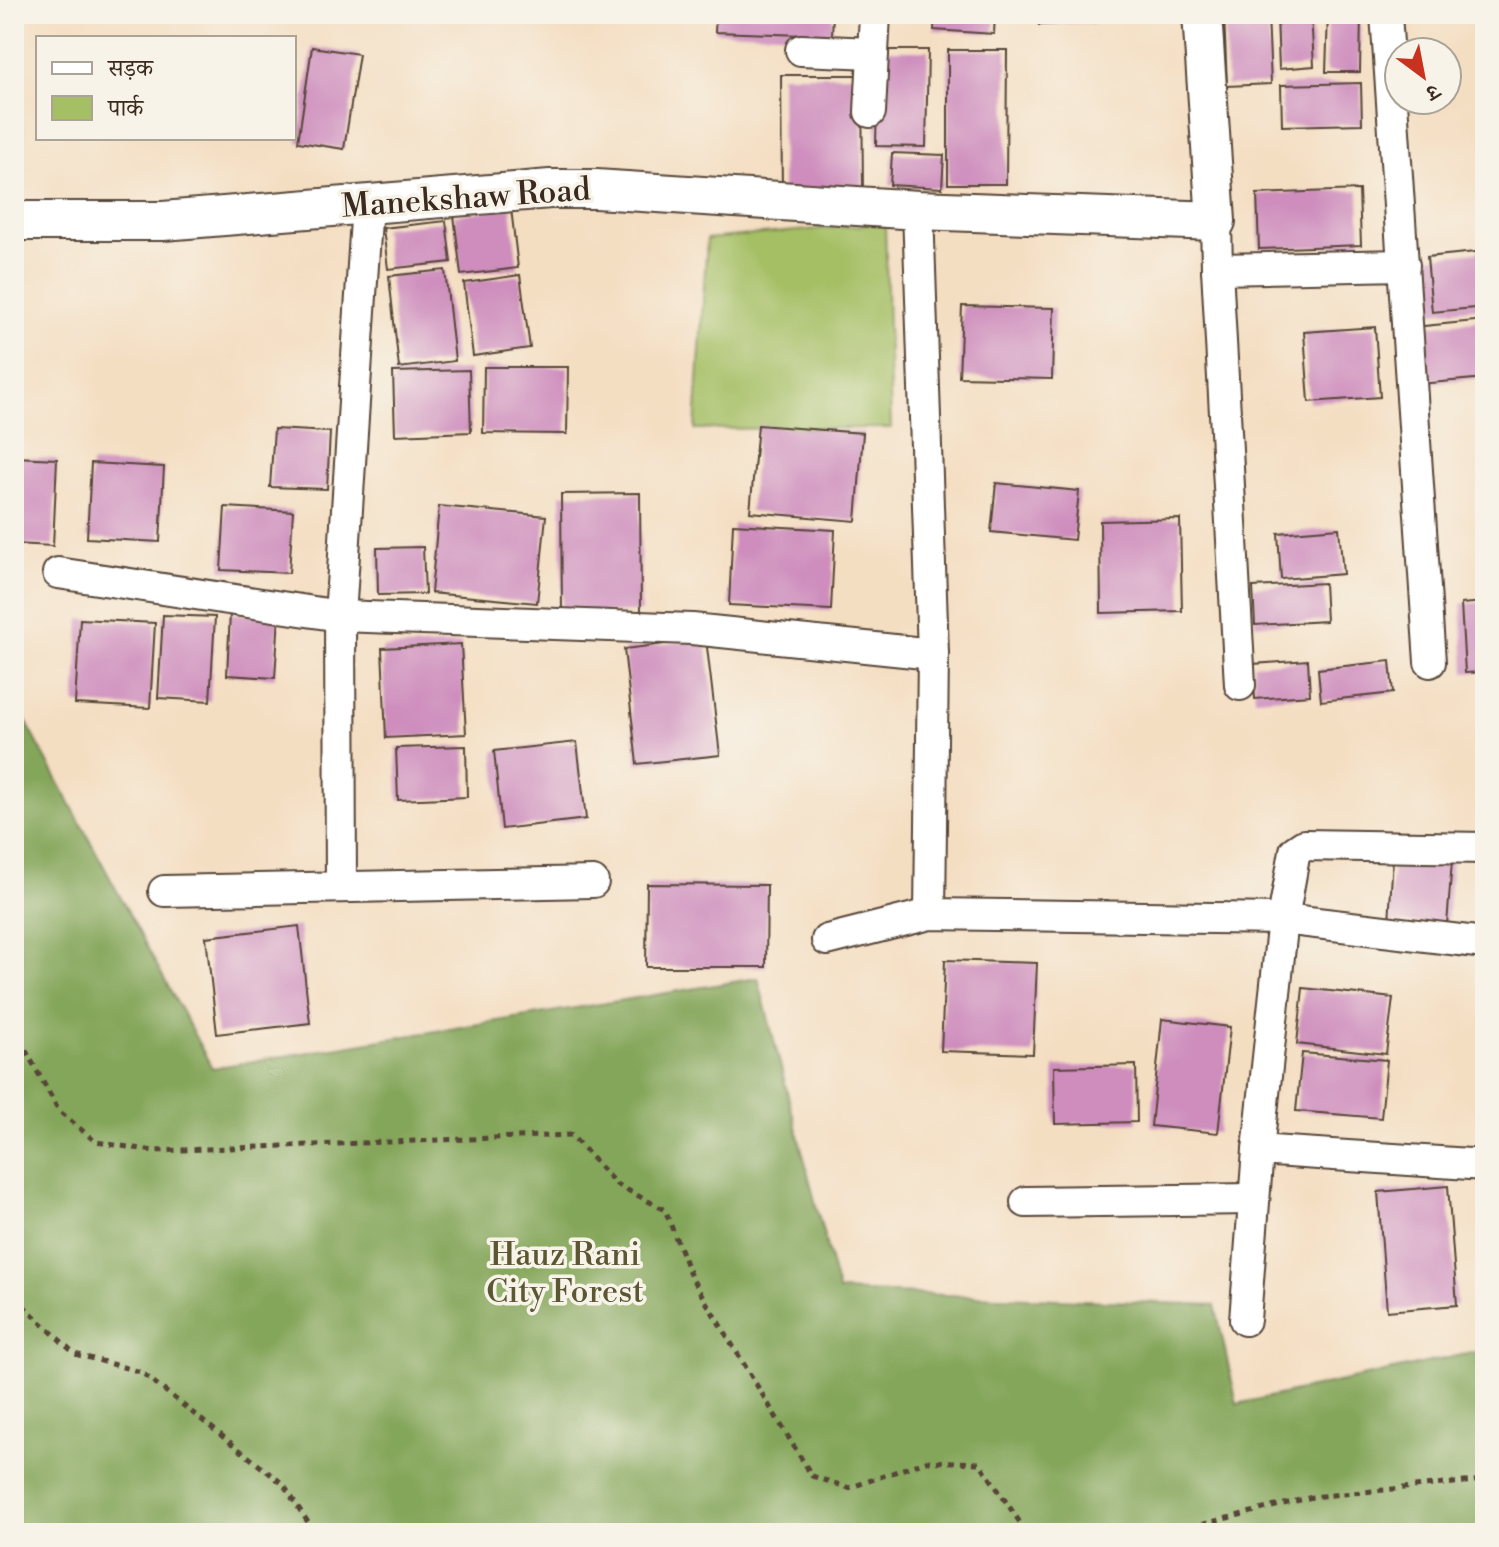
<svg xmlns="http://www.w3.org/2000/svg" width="1499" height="1547" font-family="'Libre Bodoni','Noto Serif Devanagari',serif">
	<rect width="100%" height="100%" fill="#f7f3e8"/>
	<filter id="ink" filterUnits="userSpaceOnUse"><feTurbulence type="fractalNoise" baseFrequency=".0125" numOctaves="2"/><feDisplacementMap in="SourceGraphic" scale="16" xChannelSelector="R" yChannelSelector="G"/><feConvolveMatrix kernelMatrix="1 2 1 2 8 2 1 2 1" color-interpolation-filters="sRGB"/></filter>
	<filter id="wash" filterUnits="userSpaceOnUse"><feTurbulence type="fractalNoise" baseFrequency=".006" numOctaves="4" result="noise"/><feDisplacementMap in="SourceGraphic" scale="32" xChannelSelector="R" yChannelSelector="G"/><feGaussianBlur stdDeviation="1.8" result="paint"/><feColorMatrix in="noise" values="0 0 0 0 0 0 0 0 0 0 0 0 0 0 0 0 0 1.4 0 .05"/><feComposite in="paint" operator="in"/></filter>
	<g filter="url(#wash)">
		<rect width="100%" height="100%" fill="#f4dec2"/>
		<path fill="#a5bf65" stroke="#707442" stroke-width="2" d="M 885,223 L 891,428 L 695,429 L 707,239 Z"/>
		<path fill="#84a65a" stroke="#60683c" stroke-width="2" d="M 14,699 L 212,1068 L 758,978 L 838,1291 L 1215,1305 L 1237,1404 L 1485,1350 L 1485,1533 L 14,1533 Z"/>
		<g id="blocks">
			<g fill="#ce8dbd">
				<path d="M 716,14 L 833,14 L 832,36 L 715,32 Z"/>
				<path d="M 935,14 L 995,14 L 994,34 L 934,30 Z"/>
				<path d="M 1038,14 L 1097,14 L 1098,22 L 1039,25 Z"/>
				<path d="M 1224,14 L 1268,14 L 1271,84 L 1227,86 Z"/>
				<path d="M 1277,14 L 1311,14 L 1314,66 L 1279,69 Z"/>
				<path d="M 1328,14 L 1361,14 L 1360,72 L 1326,72 Z"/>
				<path d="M 312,47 L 359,54 L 344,149 L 298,142 Z"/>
				<path d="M 878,50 L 928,50 L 926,147 L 876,146 Z"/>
				<path d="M 948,50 L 1007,50 L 1006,184 L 948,184 Z"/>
				<path d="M 781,75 L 862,75 L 863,193 L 782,194 Z"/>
				<path d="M 1361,83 L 1362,124 L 1282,126 L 1281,85 Z"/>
				<path d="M 892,153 L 944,155 L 942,188 L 890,185 Z"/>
				<path d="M 1359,190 L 1361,245 L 1259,249 L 1257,194 Z"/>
				<path d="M 511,208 L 518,268 L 461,275 L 454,215 Z"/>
				<path d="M 446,221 L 451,262 L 388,269 L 383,228 Z"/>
				<path d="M 1485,251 L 1485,307 L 1432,312 L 1427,257 Z"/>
				<path d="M 445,270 L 455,361 L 399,368 L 389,276 Z"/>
				<path d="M 520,275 L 530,348 L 473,356 L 464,283 Z"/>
				<path d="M 962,306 L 1054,308 L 1052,379 L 959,377 Z"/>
				<path d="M 1485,320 L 1485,378 L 1420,384 L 1414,327 Z"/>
				<path d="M 1375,327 L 1380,397 L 1309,402 L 1304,332 Z"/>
				<path d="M 484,367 L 568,367 L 567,434 L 483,433 Z"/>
				<path d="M 469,370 L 471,432 L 395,435 L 393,372 Z"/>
				<path d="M 758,425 L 863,433 L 856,521 L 750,512 Z"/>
				<path d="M 274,429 L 330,432 L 327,489 L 270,487 Z"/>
				<path d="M 14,457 L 57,459 L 53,546 L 14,544 Z"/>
				<path d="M 91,463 L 164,467 L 160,542 L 87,538 Z"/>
				<path d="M 996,483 L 1079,491 L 1074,540 L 991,532 Z"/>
				<path d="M 640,493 L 641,612 L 562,614 L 561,494 Z"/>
				<path d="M 439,506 L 546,516 L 537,603 L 431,593 Z"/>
				<path d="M 225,507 L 293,511 L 289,573 L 221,570 Z"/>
				<path d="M 1180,519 L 1182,611 L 1101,613 L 1100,521 Z"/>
				<path d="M 733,524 L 835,530 L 831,610 L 729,605 Z"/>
				<path d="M 1339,528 L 1343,574 L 1281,579 L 1278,533 Z"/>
				<path d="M 423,547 L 425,594 L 378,595 L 377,548 Z"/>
				<path d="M 1324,583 L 1326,621 L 1255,625 L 1253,587 Z"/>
				<path d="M 1485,602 L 1485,672 L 1465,673 L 1461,604 Z"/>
				<path d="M 230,613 L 279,616 L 275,678 L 227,675 Z"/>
				<path d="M 163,615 L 215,617 L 210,701 L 158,698 Z"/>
				<path d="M 80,619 L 155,623 L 150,708 L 75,704 Z"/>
				<path d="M 706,639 L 720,755 L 637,764 L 624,649 Z"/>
				<path d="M 461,644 L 466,734 L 386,738 L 382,648 Z"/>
				<path d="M 1308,660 L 1310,695 L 1255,699 L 1253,664 Z"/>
				<path d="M 1390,661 L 1393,693 L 1321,701 L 1318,669 Z"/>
				<path d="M 577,742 L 586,819 L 502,829 L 494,751 Z"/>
				<path d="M 466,746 L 467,797 L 398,800 L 396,748 Z"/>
				<path d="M 1393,857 L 1452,861 L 1447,925 L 1389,922 Z"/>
				<path d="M 647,884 L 767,885 L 766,967 L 646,967 Z"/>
				<path d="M 299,926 L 310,1023 L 217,1034 L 206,937 Z"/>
				<path d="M 945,960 L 1037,963 L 1033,1054 L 941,1051 Z"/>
				<path d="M 1303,988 L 1393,998 L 1386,1054 L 1297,1044 Z"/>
				<path d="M 1162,1019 L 1230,1027 L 1218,1133 L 1151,1126 Z"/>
				<path d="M 1302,1053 L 1387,1060 L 1381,1118 L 1296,1111 Z"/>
				<path d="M 1136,1065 L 1137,1122 L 1055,1124 L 1054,1067 Z"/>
				<path d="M 1448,1186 L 1457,1305 L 1387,1311 L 1378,1192 Z"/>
			</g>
		</g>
	</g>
	<g filter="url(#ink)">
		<use href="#blocks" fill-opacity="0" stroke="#574537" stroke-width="2"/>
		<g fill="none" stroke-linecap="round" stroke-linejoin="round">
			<g stroke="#574537" stroke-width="34">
				<g id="minor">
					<path d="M 1386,14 L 1430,662"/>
					<path d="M 801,50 L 873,53"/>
					<path d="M 870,112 L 875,14"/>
					<path d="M 918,210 L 933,654 L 930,914"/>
					<path d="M 1216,221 L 1217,269 L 1404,265"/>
					<path d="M 1217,269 L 1240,685"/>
					<path d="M 58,573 L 340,616 L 692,629 L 933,654"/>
					<path d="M 341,887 L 340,616 L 367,204"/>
					<path d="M 164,891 L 593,882"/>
					<path d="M 827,940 L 930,914 L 1283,919 L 1485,943"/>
					<path d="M 1258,1150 L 1485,1165"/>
					<path d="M 1026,1202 L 1253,1199"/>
					<path d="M 1245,1320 L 1258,1150 L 1283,919 L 1295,851 L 1304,845 L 1485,848"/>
				</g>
			</g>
			<g stroke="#574537" stroke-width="42">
				<path id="tertiary" d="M 14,221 L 163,221 L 550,189 L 596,189 L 918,210 L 1216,221 L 1202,14"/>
			</g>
			<g stroke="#574537" stroke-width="5" stroke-dasharray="6 6" stroke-linecap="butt">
				<path d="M 14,1029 L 59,1111 L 96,1142 L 154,1151 L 571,1135 L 616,1184 L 665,1210 L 691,1277 L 812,1476 L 849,1488 L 926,1461 L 980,1463 L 1027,1533"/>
				<path d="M 14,1297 L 75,1354 L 141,1372 L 283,1484 L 315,1533"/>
				<path d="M 1167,1533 L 1312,1497 L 1485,1480"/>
			</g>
			<use href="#minor" stroke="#fff" stroke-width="30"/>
			<use href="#tertiary" stroke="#fff" stroke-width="38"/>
		</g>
	</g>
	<g text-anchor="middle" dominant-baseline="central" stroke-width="7" stroke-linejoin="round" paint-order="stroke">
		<g font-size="32" fill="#3b2a1e" stroke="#f7f3e8">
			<text transform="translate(466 198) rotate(-4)">Manekshaw Road</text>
		</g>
		<g font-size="32" fill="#5b5733" stroke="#f7f3e8">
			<text x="565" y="1255">Hauz Rani<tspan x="565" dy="37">City Forest</tspan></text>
		</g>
	</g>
	<rect width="1499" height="1547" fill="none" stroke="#f7f3e8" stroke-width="48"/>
	<rect x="36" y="36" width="260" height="104" fill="#f7f3e8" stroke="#aca397" stroke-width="2"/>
	<rect x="52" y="62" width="40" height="12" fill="#ffffff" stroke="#aca397" stroke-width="2"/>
	<text x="108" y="76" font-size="24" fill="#3b2a1e">सड़क</text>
	<rect x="52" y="96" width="40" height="24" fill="#a5bf65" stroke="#aca397" stroke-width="2"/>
	<text x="108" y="116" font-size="24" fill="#3b2a1e">पार्क</text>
	<g transform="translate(1423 76) rotate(148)"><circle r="38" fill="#f7f3e8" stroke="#aca397" stroke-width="2"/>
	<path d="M0-6L14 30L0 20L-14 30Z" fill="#c8321e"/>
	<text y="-12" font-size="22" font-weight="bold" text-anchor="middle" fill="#3b2a1e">उ</text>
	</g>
</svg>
